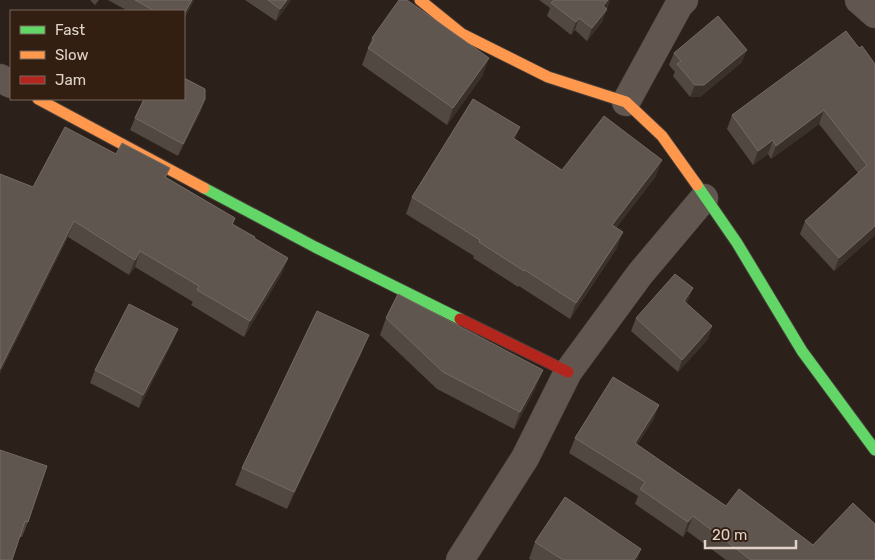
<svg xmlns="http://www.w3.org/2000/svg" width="875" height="560" font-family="Rubik,sans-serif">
	<rect width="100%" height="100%" fill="#2b201a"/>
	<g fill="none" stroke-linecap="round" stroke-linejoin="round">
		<g stroke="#463d38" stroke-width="29">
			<g id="street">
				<path d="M 859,0 L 875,14"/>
				<path d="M 0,78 L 11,84"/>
				<path d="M 626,102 L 679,5 L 684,0"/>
				<path d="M 460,560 L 525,458 L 568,372 L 640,274 L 704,198"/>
			</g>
		</g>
		<g stroke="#463d38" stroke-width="13">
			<g id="fast">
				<path d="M 697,185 L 737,243 L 802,351 L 875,450"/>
				<path d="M 204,188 L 315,247 L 460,319"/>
			</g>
		</g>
		<g stroke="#463d38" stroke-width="13">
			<g id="slow">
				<path d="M 420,0 L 462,34 L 548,77 L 626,102 L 662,136 L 697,185"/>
				<path d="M 38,99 L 204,188"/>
			</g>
		</g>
		<g stroke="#463d38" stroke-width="13">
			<path id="jam" d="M 460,319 L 568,372"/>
		</g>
		<use href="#street" stroke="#625750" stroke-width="28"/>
		<use href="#fast" stroke="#63d668" stroke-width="11"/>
		<use href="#slow" stroke="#ff974d" stroke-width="11"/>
		<use href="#jam" stroke="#b3261e" stroke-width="11"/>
	</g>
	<g fill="#514841">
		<path d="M 90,0 L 99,0 L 95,5 Z"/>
		<path d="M 108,0 L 194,0 L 184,19 L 184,11 L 128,11 Z"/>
		<path d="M 245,0 L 291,0 L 276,21 Z"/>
		<path d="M 539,0 L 610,0 L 602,22 L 587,41 L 575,30 L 571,35 L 547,16 L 550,8 Z"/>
		<path d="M 372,38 L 483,75 L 447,125 L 362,65 Z"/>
		<path d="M 859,48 L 875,235 L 834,271 L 800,234 L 805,221 L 858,173 L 819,124 L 771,159 L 768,154 L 753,165 L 727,129 L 732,115 Z"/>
		<path d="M 674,53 L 742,62 L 700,97 L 690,97 L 673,76 L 675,72 L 669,65 Z"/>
		<path d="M 201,111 L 178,156 L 130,130 L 135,118 Z"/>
		<path d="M 515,139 L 562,170 L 656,176 L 616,228 L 617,248 L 570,319 L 519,286 L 518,287 L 473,258 L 474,256 L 406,214 L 412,197 Z"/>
		<path d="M 116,154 L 170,168 L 166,177 L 235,218 L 233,224 L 254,238 L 288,258 L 282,273 L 244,337 L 191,305 L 193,302 L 135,267 L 129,275 L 68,237 L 0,373 L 0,174 L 33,187 Z"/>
		<path d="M 693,288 L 688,300 L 686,304 L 712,326 L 708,339 L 678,372 L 631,331 L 636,318 Z"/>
		<path d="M 386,318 L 536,387 L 514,429 L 437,389 L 380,335 Z"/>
		<path d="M 173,341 L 139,408 L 90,383 L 95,370 Z"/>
		<path d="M 362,352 L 287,509 L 235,485 L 242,468 Z"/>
		<path d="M 659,405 L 653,420 L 637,445 L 726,506 L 813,545 L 875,560 L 726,560 L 687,531 L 683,537 L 635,504 L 638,496 L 569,453 L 575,438 Z"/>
		<path d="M 0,450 L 28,522 L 22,537 L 20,537 Z"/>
		<path d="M 535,542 L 641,549 L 637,560 L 531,560 L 529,559 Z"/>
	</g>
	<g fill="#3b312b">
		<path d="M 192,0 L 194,0 L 184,19 L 184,14 Z"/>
		<path d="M 287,0 L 291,0 L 276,21 L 280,9 Z"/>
		<path d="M 608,0 L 610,0 L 608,7 L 599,19 L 603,6 Z"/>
		<path d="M 607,9 L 602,22 L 587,41 L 592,28 Z"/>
		<path d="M 579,18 L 575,30 L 571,35 L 576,22 Z"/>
		<path d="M 747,50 L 742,62 L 700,97 L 690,97 L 695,85 Z"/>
		<path d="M 489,58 L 483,75 L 447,125 L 453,108 Z"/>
		<path d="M 205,99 L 201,111 L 178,156 L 183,144 Z"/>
		<path d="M 824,110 L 819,124 L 771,159 L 776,146 Z"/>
		<path d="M 520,127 L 514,143 L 513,138 Z"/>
		<path d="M 773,140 L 768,154 L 753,165 L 758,151 Z"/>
		<path d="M 662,160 L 656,176 L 606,241 L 612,225 Z"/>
		<path d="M 74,221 L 68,237 L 0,373 L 0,369 Z"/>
		<path d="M 875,226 L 875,235 L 834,271 L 839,258 Z"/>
		<path d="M 623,232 L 617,248 L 570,319 L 576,303 Z"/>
		<path d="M 140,251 L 135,267 L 129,275 L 135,260 Z"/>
		<path d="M 288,258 L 282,273 L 244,337 L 250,321 Z"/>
		<path d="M 693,288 L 688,300 L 679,314 L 684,301 Z"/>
		<path d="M 712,326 L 708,339 L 678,372 L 682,360 Z"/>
		<path d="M 178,329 L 173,341 L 139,408 L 143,395 Z"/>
		<path d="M 369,335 L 362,352 L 287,509 L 294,492 Z"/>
		<path d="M 543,370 L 536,387 L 514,429 L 520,412 Z"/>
		<path d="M 659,405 L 653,420 L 629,458 L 635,443 Z"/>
		<path d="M 693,516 L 687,531 L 683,537 L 688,522 Z"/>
		<path d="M 641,549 L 637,560 L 634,560 Z"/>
	</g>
	<g fill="#605650" stroke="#746a63">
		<path d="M 135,0 L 192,0 L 184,14 L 184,11 L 155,11 Z"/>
		<path d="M 268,0 L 287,0 L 280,9 Z"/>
		<path d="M 399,0 L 407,0 L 489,58 L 453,108 L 368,48 L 374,40 L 372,38 Z"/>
		<path d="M 554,0 L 608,0 L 603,6 L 607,9 L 592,28 L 579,18 L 576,22 L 551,3 Z"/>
		<path d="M 718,16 L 747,50 L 704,85 L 695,85 L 677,64 L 681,61 L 674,53 Z"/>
		<path d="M 846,31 L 859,48 L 862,46 L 875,64 L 875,226 L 839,258 L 805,221 L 867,165 L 824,110 L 776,146 L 773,140 L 758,151 L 732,115 Z"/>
		<path d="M 184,78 L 205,89 L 205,99 L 183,144 L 135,118 L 144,99 L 184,99 Z"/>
		<path d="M 473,99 L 520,127 L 513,138 L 562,170 L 604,116 L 662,160 L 612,225 L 623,232 L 576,303 L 525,270 L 524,271 L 479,242 L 480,240 L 412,197 Z"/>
		<path d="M 65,127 L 116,154 L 122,143 L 170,168 L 165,177 L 235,218 L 232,224 L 255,237 L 254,238 L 288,258 L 250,321 L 197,290 L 199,286 L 140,251 L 135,260 L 74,221 L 0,369 L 0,174 L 33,187 Z"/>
		<path d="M 675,274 L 693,288 L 684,301 L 712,326 L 682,360 L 636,318 Z"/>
		<path d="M 398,294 L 543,370 L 520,412 L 443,372 L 386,318 Z"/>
		<path d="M 129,304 L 178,329 L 143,395 L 95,370 Z"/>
		<path d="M 317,311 L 369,335 L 294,492 L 242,468 Z"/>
		<path d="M 613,377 L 659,405 L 635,443 L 726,506 L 739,489 L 813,545 L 853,503 L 875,524 L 875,560 L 751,560 L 693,516 L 688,522 L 640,489 L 645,482 L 575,438 Z"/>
		<path d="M 0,450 L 47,466 L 28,522 L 25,521 L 12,560 L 0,560 Z"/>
		<path d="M 565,497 L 641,549 L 634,560 L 563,560 L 535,542 Z"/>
	</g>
	<rect x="10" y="10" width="175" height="90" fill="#331f12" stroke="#79675c"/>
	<rect x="20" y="26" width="25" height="8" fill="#63d668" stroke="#79675c"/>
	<text x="55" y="35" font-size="15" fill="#e1d3ca">Fast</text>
	<rect x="20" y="51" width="25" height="8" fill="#ff974d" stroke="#79675c"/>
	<text x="55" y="60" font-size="15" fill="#e1d3ca">Slow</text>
	<rect x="20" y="76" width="25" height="8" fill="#b3261e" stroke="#79675c"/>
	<text x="55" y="85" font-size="15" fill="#e1d3ca">Jam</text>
	<path d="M705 540v8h91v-8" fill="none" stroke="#e1d3ca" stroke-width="2.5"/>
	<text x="712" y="540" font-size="15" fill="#e1d3ca" stroke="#331f12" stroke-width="4" paint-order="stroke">20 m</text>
</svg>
